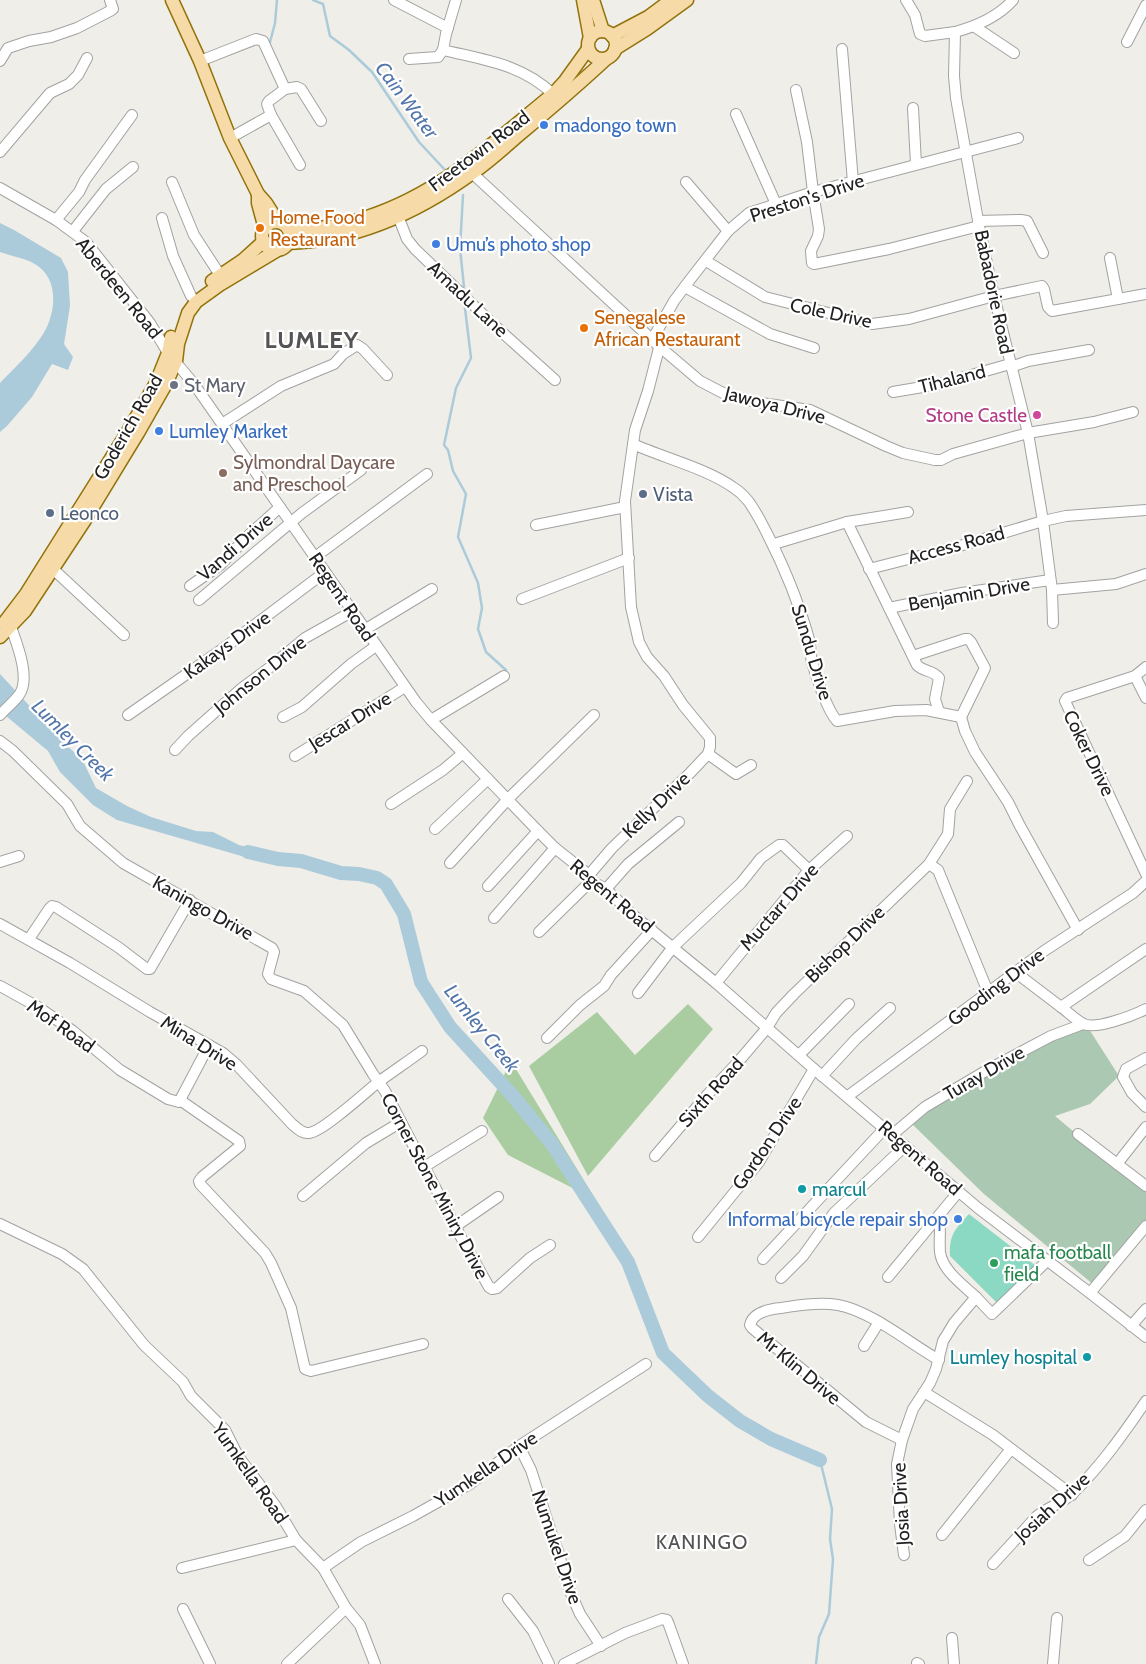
<svg xmlns="http://www.w3.org/2000/svg" width="1146" height="1664" font-family="Cabin,sans-serif">
	<rect width="100%" height="100%" fill="#f0eee8"/>
	<g fill="#a9cda0">
		<path d="M 688,1004 L 713,1029 L 588,1176 L 529,1066 L 597,1012 L 635,1055 Z"/>
		<path d="M 511,1061 L 596,1200 L 508,1155 L 483,1118 Z"/>
	</g>
	<path fill="#abc8b2" d="M 1087,1026 L 1119,1076 L 1090,1104 L 1055,1116 L 1146,1192 L 1146,1223 L 1094,1285 L 984,1194 L 911,1123 L 967,1085 L 1048,1039 Z"/>
	<path fill="#8cd9c3" d="M 969,1214 L 1040,1269 L 1001,1307 L 950,1256 C 949,1235 955,1229 969,1214 Z"/>
	<g fill="#accbda">
		<path d="M 0,223 L 14,230 L 61,258 L 68,272 L 70,306 L 64,344 L 73,357 L 68,370 L 52,364 L 32,397 L 7,426 L 0,432 L 0,383 C 13,369 28,356 39,340 C 56,318 62,278 33,263 C 24,258 10,256 0,252 Z"/>
		<path d="M 0,674 L 65,744 L 82,759 L 96,788 L 127,806 L 151,817 L 196,831 L 213,832 L 239,845 L 266,852 L 262,862 L 117,820 L 93,805 L 60,772 L 48,751 L 0,711 Z"/>
	</g>
	<g fill="none" stroke-linecap="round" stroke-linejoin="round">
		<g stroke="#accbda" stroke-width="2.5">
			<path d="M 313,0 L 323,4 L 330,36 L 349,50 L 372,72 L 419,142 L 446,171"/>
			<path d="M 269,46 L 275,23 L 277,0"/>
			<path d="M 463,195 L 460,248 L 464,287"/>
			<path d="M 464,300 L 471,358 L 456,388 L 444,445 L 448,450 L 453,471 L 466,494 L 458,537 L 478,583 L 482,608 L 478,629 L 486,652 L 506,670"/>
			<path d="M 816,1664 L 819,1637 L 829,1614 L 833,1559 L 830,1539 L 832,1509 L 820,1460"/>
		</g>
		<path stroke="#accbda" stroke-width="14" d="M 248,852 L 278,859 L 301,861 L 341,873 L 359,874 L 377,878 L 386,884 L 404,914 L 421,982 L 450,1027 L 513,1096 L 552,1144 L 628,1262 L 663,1353 L 708,1396 L 740,1421 L 771,1439 L 820,1460"/>
		<g stroke="#a2a2a2" stroke-width="12">
			<g id="minor">
				<path d="M 394,0 L 448,28"/>
				<path d="M 456,0 L 446,34 L 443,50 C 485,60 521,64 553,94"/>
				<path d="M 906,0 L 915,15 L 920,34 L 925,36 L 955,32 L 954,76 L 956,98 L 979,226 L 994,296 L 1028,433 L 1043,521 L 1052,590 L 1053,623"/>
				<path d="M 975,27 L 1014,53"/>
				<path d="M 955,32 C 977,26 998,17 1013,0"/>
				<path d="M 1127,42 L 1146,5"/>
				<path d="M 842,49 L 853,182"/>
				<path d="M 409,59 L 438,57 L 443,50"/>
				<path d="M 0,61 L 8,48 L 29,41 L 51,37 L 77,28 L 110,11 L 113,9 L 110,0"/>
				<path d="M 200,61 L 256,39 L 263,41 L 285,89 L 297,87 L 301,89 L 321,121"/>
				<path d="M 796,90 L 807,142 L 813,192 L 819,229 L 818,236 L 811,251 L 812,263 L 814,264 L 889,249 L 979,226"/>
				<path d="M 913,108 L 916,164"/>
				<path d="M 736,114 L 776,204"/>
				<path d="M 271,115 L 267,104 L 269,101 L 285,89"/>
				<path d="M 230,138 L 271,115 L 300,165"/>
				<path d="M 0,152 L 50,93 L 69,84 L 78,75 L 87,58"/>
				<path d="M 472,173 L 660,347 L 700,381 L 725,394 L 755,402 L 810,410 L 886,446 L 903,453 L 935,460 L 941,460 L 953,454 L 1028,433 L 1094,422 L 1133,412"/>
				<path d="M 172,182 L 194,235 L 220,275"/>
				<path d="M 686,182 L 728,231"/>
				<path d="M 0,188 L 56,220 L 86,242 L 150,323 L 168,353 L 194,384 L 416,702 L 431,720 L 538,831 L 555,848 L 589,875 L 591,881 L 606,889 L 633,915 L 716,983 L 814,1069 L 978,1208 L 1090,1293 L 1146,1337"/>
				<path d="M 396,211 L 407,239 L 415,249 L 494,325 L 555,380"/>
				<path d="M 162,218 L 173,256 L 191,296"/>
				<path d="M 56,220 L 79,192 L 85,180 L 132,115"/>
				<path d="M 978,221 L 1021,220 L 1027,221 L 1043,253"/>
				<path d="M 73,231 L 106,189 L 133,167"/>
				<path d="M 1110,258 L 1118,299"/>
				<path d="M 706,261 L 765,297 L 872,324 L 909,319 L 994,296 L 1042,286 L 1044,289 L 1048,307 L 1052,311 L 1146,294"/>
				<path d="M 685,287 L 770,334 L 814,348"/>
				<path d="M 652,340 L 674,301 L 689,281 L 728,231 L 749,213 L 813,192 L 1018,138"/>
				<path d="M 1011,367 L 1028,361 L 1089,350"/>
				<path d="M 893,392 L 940,384 L 1010,364"/>
				<path d="M 222,424 L 281,386 L 334,364 L 343,354 L 357,345 L 363,349 L 387,375"/>
				<path d="M 633,444 C 664,458 708,469 734,488 C 747,496 753,508 760,520 C 781,559 797,596 809,639 C 811,646 810,654 812,662 C 816,676 827,710 837,721 L 895,711 L 926,710 L 961,717 L 965,731 L 975,752 L 1008,802 L 1020,826 L 1078,930"/>
				<path d="M 847,522 L 917,665 C 923,672 934,670 939,678 L 935,699 L 939,712"/>
				<path d="M 536,525 L 625,507"/>
				<path d="M 774,544 L 847,522 L 908,512"/>
				<path d="M 315,557 L 427,474"/>
				<path d="M 53,569 L 124,635"/>
				<path d="M 869,569 L 963,545 L 1043,521 L 1066,516 L 1146,510"/>
				<path d="M 190,586 L 220,565 L 249,535 L 280,507"/>
				<path d="M 1052,590 L 1116,584 L 1146,574"/>
				<path d="M 522,599 L 629,558"/>
				<path d="M 199,600 L 302,513 L 361,470"/>
				<path d="M 889,608 L 962,593 L 1050,580"/>
				<path d="M 366,629 L 432,589"/>
				<path d="M 913,656 L 965,639 L 968,639 L 971,642 L 985,668 L 961,717"/>
				<path d="M 1146,667 L 1135,676 L 1067,698 L 1065,701 L 1146,874"/>
				<path d="M 1135,676 L 1146,698"/>
				<path d="M 0,715 C 6,708 14,702 19,695 C 31,679 17,644 11,627"/>
				<path d="M 128,715 L 224,648 L 325,572"/>
				<path d="M 283,717 L 302,707 L 351,664 L 376,646"/>
				<path d="M 431,720 L 504,676"/>
				<path d="M 0,741 L 13,751 L 67,804 L 80,826 L 123,863 L 272,948 L 274,952 L 268,974 L 271,979 L 304,991 L 343,1025 L 373,1074 L 385,1091 L 463,1241 L 489,1287 L 492,1289 L 497,1288 L 530,1258 L 550,1245"/>
				<path d="M 175,750 L 188,736 L 242,688 L 269,668 L 305,638 L 353,611"/>
				<path d="M 708,754 L 736,774 L 751,765"/>
				<path d="M 295,756 L 405,687"/>
				<path d="M 391,804 L 443,770 L 462,754"/>
				<path d="M 435,829 L 488,779"/>
				<path d="M 0,862 L 19,856"/>
				<path d="M 450,863 L 508,799 L 594,715"/>
				<path d="M 929,864 L 938,870 L 988,992"/>
				<path d="M 589,875 L 612,848 L 690,773 L 708,754 L 710,747 L 710,738 L 683,705 L 664,676 L 647,657 L 639,642 L 631,607 L 625,501 L 635,430 L 648,391 L 659,348"/>
				<path d="M 488,886 L 538,831"/>
				<path d="M 606,889 L 628,864 L 679,822"/>
				<path d="M 494,918 L 555,848"/>
				<path d="M 0,924 L 70,963 L 150,1012 L 223,1053 L 236,1064 L 292,1124 C 297,1128 302,1134 309,1133 C 322,1132 365,1093 377,1083 C 392,1072 407,1062 422,1051"/>
				<path d="M 539,932 L 591,881"/>
				<path d="M 29,939 L 49,909 L 52,906 L 56,907 L 118,947 L 147,969 L 150,969 L 190,900"/>
				<path d="M 1015,972 L 1061,1007 L 1146,949"/>
				<path d="M 716,983 L 809,870 L 847,836"/>
				<path d="M 0,986 L 38,1007 L 73,1031 L 120,1070 L 168,1099 L 179,1102 L 180,1100"/>
				<path d="M 638,993 L 673,947 L 741,883 L 761,858 L 779,845 L 783,845 L 809,870"/>
				<path d="M 1061,1007 C 1068,1012 1077,1021 1084,1024 C 1096,1030 1134,1015 1146,1009"/>
				<path d="M 547,1038 L 580,1005 L 604,986 L 611,975 L 652,930"/>
				<path d="M 209,1045 L 180,1100 L 239,1141 L 240,1146 L 202,1177 L 199,1181 L 200,1184 L 265,1253 L 271,1263 L 291,1308 L 305,1369 L 311,1371 L 423,1344"/>
				<path d="M 799,1055 L 849,1004"/>
				<path d="M 1146,1058 L 1126,1069 L 1123,1077 L 1132,1093 L 1146,1107"/>
				<path d="M 822,1076 L 856,1039 L 890,1008"/>
				<path d="M 848,1096 L 1044,951 L 1133,893 L 1146,881"/>
				<path d="M 1078,1134 L 1146,1186"/>
				<path d="M 892,1135 L 925,1107 L 989,1069 L 1051,1036 L 1083,1024"/>
				<path d="M 655,1156 L 708,1094 L 738,1062 L 767,1028 L 776,1013 L 794,994 L 929,864 L 948,834 L 950,809 L 967,781"/>
				<path d="M 1117,1164 L 1146,1127"/>
				<path d="M 424,1167 L 482,1131"/>
				<path d="M 303,1196 L 366,1143 L 401,1122"/>
				<path d="M 0,1224 L 62,1254 L 83,1269 L 144,1345 L 183,1382 L 191,1396 L 225,1430 L 238,1456 L 275,1505 L 296,1540 L 323,1568 L 346,1608 L 360,1625 L 375,1664"/>
				<path d="M 456,1226 L 498,1197"/>
				<path d="M 698,1237 L 759,1162 L 814,1069"/>
				<path d="M 763,1259 L 885,1128"/>
				<path d="M 888,1277 L 959,1191"/>
				<path d="M 781,1278 L 803,1256 L 834,1213 L 905,1146"/>
				<path d="M 1090,1293 L 1146,1226"/>
				<path d="M 976,1297 L 992,1314 L 1047,1261"/>
				<path d="M 1131,1326 L 1146,1309"/>
				<path d="M 864,1346 L 879,1322"/>
				<path d="M 924,1392 L 993,1435 L 1072,1495"/>
				<path d="M 902,1440 L 866,1422 L 752,1328 L 750,1325 C 753,1312 770,1309 781,1308 C 800,1305 820,1302 838,1305 C 871,1311 909,1343 939,1360"/>
				<path d="M 519,1446 L 531,1470 L 552,1535 L 558,1551 L 569,1589 L 580,1614 L 601,1646"/>
				<path d="M 942,1535 L 1011,1449"/>
				<path d="M 904,1555 L 900,1524 L 897,1464 L 902,1440 L 913,1409 L 930,1383 L 936,1369 L 943,1341 L 954,1323 L 976,1297 C 963,1285 942,1270 940,1252 C 939,1240 941,1229 939,1217"/>
				<path d="M 1089,1560 L 1125,1536 L 1146,1510"/>
				<path d="M 993,1564 L 1037,1516 C 1048,1507 1063,1503 1073,1493 C 1101,1466 1124,1433 1146,1401"/>
				<path d="M 182,1568 L 296,1540"/>
				<path d="M 323,1568 L 361,1542 L 413,1516 L 470,1484 L 519,1446 L 646,1364"/>
				<path d="M 508,1599 L 533,1631 L 549,1664"/>
				<path d="M 183,1609 L 210,1664"/>
				<path d="M 952,1638 L 954,1664"/>
				<path d="M 917,1663 L 919,1664"/>
				<path d="M 287,1664 L 346,1608"/>
				<path d="M 564,1664 L 625,1633 L 662,1619 L 667,1620 L 669,1625 L 683,1664"/>
				<path d="M 1053,1664 L 1057,1618"/>
			</g>
		</g>
		<g stroke="#92730b" stroke-width="15">
			<g id="major">
				<path d="M 172,0 L 200,61 L 230,138 L 258,194 L 266,203 L 278,222"/>
				<path d="M 583,0 L 590,38"/>
				<path d="M 593,0 L 603,31"/>
				<circle cx="602" cy="45" r="14"/>
				<path d="M 612,36 L 648,17 L 671,0"/>
				<path d="M 615,49 L 647,29 L 687,0"/>
				<path d="M 258,194 L 258,203 L 265,229"/>
				<circle cx="276" cy="236" r="14"/>
				<path d="M 288,228 C 317,231 340,226 367,217 C 441,193 494,142 553,94 L 565,81 L 588,49"/>
				<path d="M 288,243 C 356,241 419,212 474,172 C 490,161 505,147 520,134 C 550,109 578,85 606,59"/>
				<path d="M 212,281 L 243,260 L 264,241"/>
				<path d="M 4,623 L 26,594 L 127,433 L 156,383 L 168,353 L 171,337"/>
				<path d="M 0,637 L 25,611 L 85,520 L 138,433 L 166,384 L 176,361 L 178,344 L 188,313 L 196,302 L 221,284 L 276,251"/>
			</g>
		</g>
		<use href="#minor" stroke="#fff" stroke-width="10"/>
		<use href="#major" stroke="#f6dba8" stroke-width="12"/>
	</g>
	<g fill="#3f7fe0" stroke="#fff" stroke-width="2">
		<circle cx="544" cy="125" r="5"/>
		<circle cx="436" cy="244" r="5"/>
		<circle cx="159" cy="431" r="5"/>
		<circle cx="958" cy="1219" r="5"/>
	</g>
	<g fill="#e8710a" stroke="#fff" stroke-width="2">
		<circle cx="260" cy="228" r="5"/>
		<circle cx="584" cy="328" r="5"/>
	</g>
	<circle fill="#6b7280" stroke="#fff" stroke-width="2" cx="174" cy="385" r="5"/>
	<circle fill="#d1479c" stroke="#fff" stroke-width="2" cx="1037" cy="415" r="5"/>
	<circle fill="#8d6e63" stroke="#fff" stroke-width="2" cx="223" cy="473" r="5"/>
	<g fill="#5c6f8a" stroke="#fff" stroke-width="2">
		<circle cx="643" cy="494" r="5"/>
		<circle cx="50" cy="513" r="5"/>
	</g>
	<g fill="#0f9aa8" stroke="#fff" stroke-width="2">
		<circle cx="802" cy="1189" r="5"/>
		<circle cx="1087" cy="1357" r="5"/>
	</g>
	<circle fill="#2e9e5b" stroke="#fff" stroke-width="2" cx="994" cy="1263" r="5"/>
	<g text-anchor="middle" dominant-baseline="central" stroke-width="4.5" stroke-linejoin="round" paint-order="stroke">
		<g font-size="19" fill="#366cbe" stroke="#fff" text-anchor="start">
			<text x="554" y="125">madongo town</text>
			<text x="446" y="244">Umu’s photo shop</text>
			<text x="169" y="431">Lumley Market</text>
			<text x="948" y="1219" text-anchor="end">Informal bicycle repair shop</text>
		</g>
		<g font-size="19" fill="#212121" stroke="#fff">
			<text transform="translate(479 151) rotate(-37)">Freetown Road</text>
			<text transform="translate(807 198) rotate(-18)">Preston's Drive</text>
			<text transform="translate(119 288) rotate(51)">Aberdeen Road</text>
			<text transform="translate(994 292) rotate(78)">Babadorie Road</text>
			<text transform="translate(468 299) rotate(43)">Amadu Lane</text>
			<text transform="translate(831 313) rotate(12)">Cole Drive</text>
			<text transform="translate(952 379) rotate(-14)">Tihaland</text>
			<text transform="translate(775 405) rotate(14)">Jawoya Drive</text>
			<text transform="translate(128 427) rotate(-60)">Goderich Road</text>
			<text transform="translate(956 545) rotate(-15)">Access Road</text>
			<text transform="translate(235 547) rotate(-41)">Vandi Drive</text>
			<text transform="translate(969 594) rotate(-10)">Benjamin Drive</text>
			<text transform="translate(342 597) rotate(56)">Regent Road</text>
			<text transform="translate(227 645) rotate(-36)">Kakays Drive</text>
			<text transform="translate(812 652) rotate(73)">Sundu Drive</text>
			<text transform="translate(260 675) rotate(-39)">Johnson Drive</text>
			<text transform="translate(350 721) rotate(-32)">Jescar Drive</text>
			<text transform="translate(1089 753) rotate(64)">Coker Drive</text>
			<text transform="translate(656 805) rotate(-44)">Kelly Drive</text>
			<text transform="translate(612 896) rotate(40)">Regent Road</text>
			<text transform="translate(779 907) rotate(-49)">Muctarr Drive</text>
			<text transform="translate(203 908) rotate(29)">Kaningo Drive</text>
			<text transform="translate(845 944) rotate(-44)">Bishop Drive</text>
			<text transform="translate(996 987) rotate(-37)">Gooding Drive</text>
			<text transform="translate(61 1026) rotate(35)">Mof Road</text>
			<text transform="translate(199 1043) rotate(32)">Mina Drive</text>
			<text transform="translate(984 1073) rotate(-30)">Turay Drive</text>
			<text transform="translate(711 1092) rotate(-48)">Sixth Road</text>
			<text transform="translate(767 1143) rotate(-56)">Gordon Drive</text>
			<text transform="translate(920 1158) rotate(41)">Regent Road</text>
			<text transform="translate(435 1186) rotate(62)">Corner Stone Miniry Drive</text>
			<text transform="translate(799 1368) rotate(40)">Mr Klin Drive</text>
			<text transform="translate(486 1469) rotate(-34)">Yumkella Drive</text>
			<text transform="translate(250 1473) rotate(55)">Yumkella Road</text>
			<text transform="translate(901 1504) rotate(-93)">Josia Drive</text>
			<text transform="translate(1052 1507) rotate(-42)">Josiah Drive</text>
			<text transform="translate(557 1547) rotate(71)">Numukel Drive</text>
		</g>
		<g font-size="19" fill="#c56008" stroke="#fff" text-anchor="start">
			<text x="270" y="217">Home Food<tspan x="270" dy="22">Restaurant</tspan></text>
			<text x="594" y="317">Senegalese<tspan x="594" dy="22">African Restaurant</tspan></text>
		</g>
		<g font-size="19" fill="#5b616d" stroke="#fff" text-anchor="start">
			<text x="184" y="385">St Mary</text>
		</g>
		<g font-size="19" fill="#b23c85" stroke="#fff" text-anchor="end">
			<text x="1027" y="415">Stone Castle</text>
		</g>
		<g font-size="19" fill="#785e54" stroke="#fff" text-anchor="start">
			<text x="233" y="462">Sylmondral Daycare<tspan x="233" dy="22">and Preschool</tspan></text>
		</g>
		<g font-size="19" fill="#4e5e75" stroke="#fff" text-anchor="start">
			<text x="653" y="494">Vista</text>
			<text x="60" y="513">Leonco</text>
		</g>
		<g font-size="19" fill="#0d838f" stroke="#fff" text-anchor="start">
			<text x="812" y="1189">marcul</text>
			<text x="1077" y="1357" text-anchor="end">Lumley hospital</text>
		</g>
		<g font-size="19" fill="#27864d" stroke="#fff" text-anchor="start">
			<text x="1004" y="1252">mafa football<tspan x="1004" dy="22">field</tspan></text>
		</g>
		<g font-size="20" font-style="italic" fill="#5376aa" stroke="#fff">
			<text transform="translate(407 100) rotate(53)">Cain Water</text>
			<text transform="translate(73 740) rotate(45)">Lumley Creek</text>
			<text transform="translate(482 1028) rotate(51)">Lumley Creek</text>
		</g>
		<g font-size="20" letter-spacing="1" fill="#545454" stroke="#fff">
			<text x="702" y="1542">KANINGO</text>
		</g>
		<g font-size="24" font-weight="bold" letter-spacing="1" fill="#545454" stroke="#fff">
			<text x="312" y="339">LUMLEY</text>
		</g>
	</g>
</svg>
